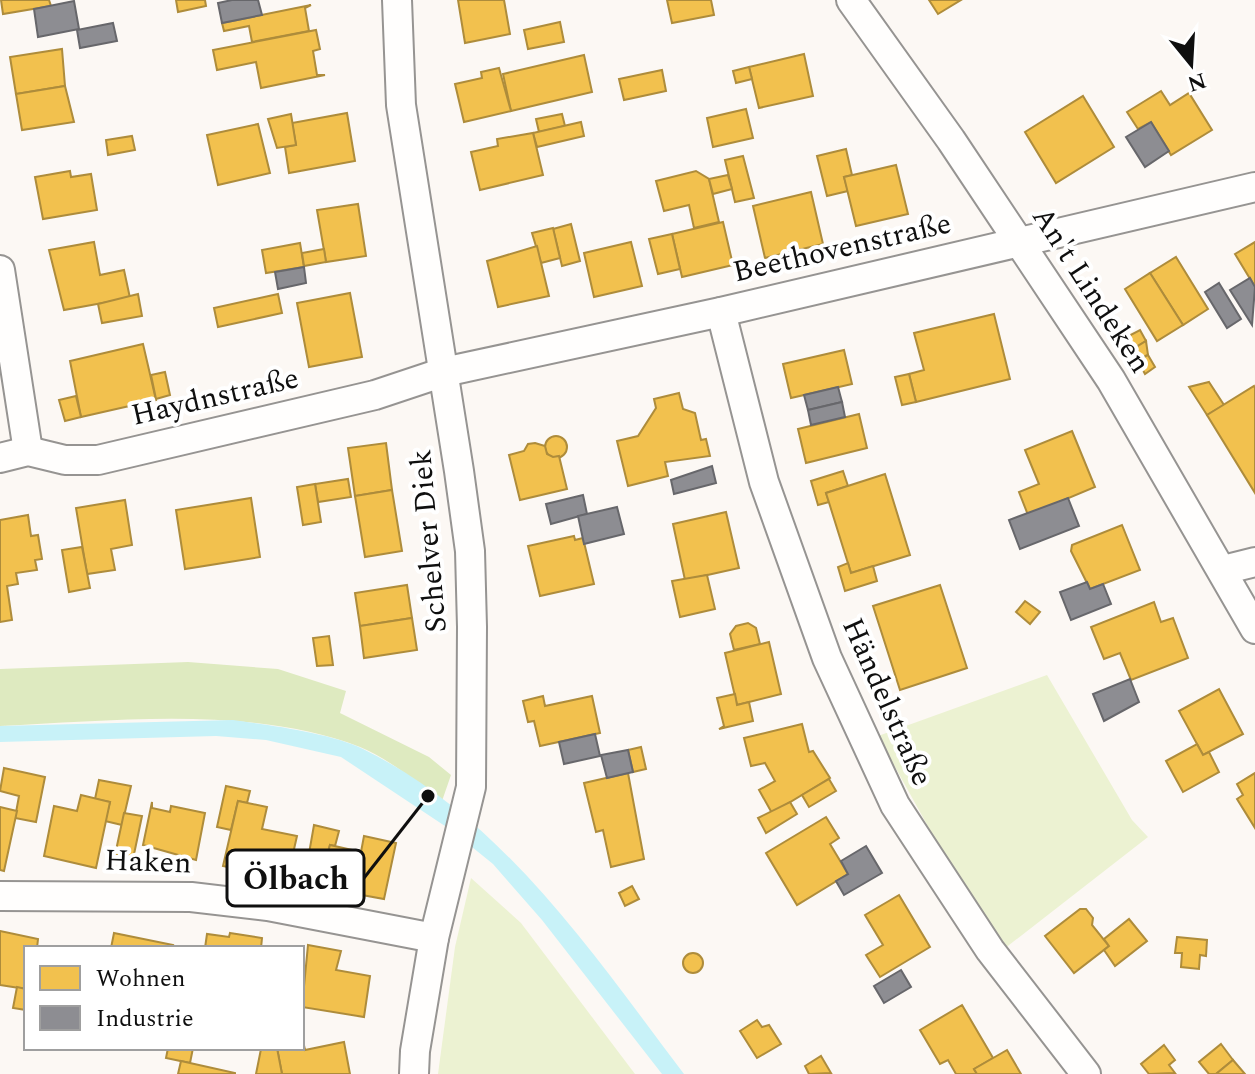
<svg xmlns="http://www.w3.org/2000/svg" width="1255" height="1074" font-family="Spectral,serif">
	<rect width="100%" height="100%" fill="#fcf8f4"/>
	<g fill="#ecf2d2">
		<path d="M 1047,675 L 1132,820 L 1148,837 L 1004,949 L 941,850 L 878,736 Z"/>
		<path d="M 471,878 L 521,923 L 635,1074 L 438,1074 L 455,947 Z"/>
	</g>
	<path fill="#deeac0" d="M 188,662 L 278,669 L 346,691 L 340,713 L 429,757 L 451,775 L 442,801 C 417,783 388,758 360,747 C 250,705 115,721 0,726 L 0,669 Z"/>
	<path fill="#c8f2f8" d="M 233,720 C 268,725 331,733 363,749 C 503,818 593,954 684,1074 L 662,1074 L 542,920 L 493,864 L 451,830 L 341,757 L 266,740 L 216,736 L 0,742 L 0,726 Z"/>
	<g fill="#f2c14e" stroke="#ae8c3b" stroke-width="2">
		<path d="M 1,0 L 49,0 L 51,6 L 3,14 Z"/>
		<path d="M 176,0 L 205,0 L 206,6 L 178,12 Z"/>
		<path d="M 458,0 L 504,0 L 510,34 L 465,43 Z"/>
		<path d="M 667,0 L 711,0 L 714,15 L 672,23 Z"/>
		<path d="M 929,0 L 961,0 L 938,14 Z"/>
		<path d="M 311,5 L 305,8 L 309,31 L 252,42 L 249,26 L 224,31 L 222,23 Z"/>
		<path d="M 560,22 L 564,42 L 528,49 L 524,30 Z"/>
		<path d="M 316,30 L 320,49 L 313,51 L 317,75 L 325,75 L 261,88 L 256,62 L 217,70 L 213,50 Z"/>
		<path d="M 62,49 L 65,86 L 16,94 L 10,57 Z"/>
		<path d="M 804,54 L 813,96 L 759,108 L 749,67 Z"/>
		<path d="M 584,55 L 592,92 L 511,111 L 503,74 Z"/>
		<path d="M 749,67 L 752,79 L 736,83 L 733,71 Z"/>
		<path d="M 499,68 L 511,111 L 464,122 L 455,84 L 482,78 L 481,72 Z"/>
		<path d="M 662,70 L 666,91 L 624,100 L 619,79 Z"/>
		<path d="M 65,86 L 74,122 L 22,130 L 16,94 Z"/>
		<path d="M 1161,91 L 1170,105 L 1189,93 L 1212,130 L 1171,155 L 1151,122 L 1138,129 L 1127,112 Z"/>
		<path d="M 1083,96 L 1114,147 L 1056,183 L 1025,132 Z"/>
		<path d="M 746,109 L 753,138 L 713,147 L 707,118 Z"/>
		<path d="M 347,113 L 355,161 L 289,173 L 285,147 L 296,145 L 292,123 Z"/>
		<path d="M 291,114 L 296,145 L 277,148 L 268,119 Z"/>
		<path d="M 562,114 L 565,126 L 539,132 L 536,119 Z"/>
		<path d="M 581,122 L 584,136 L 537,147 L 533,133 Z"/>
		<path d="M 258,124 L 270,173 L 218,185 L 207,135 Z"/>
		<path d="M 533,133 L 543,175 L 480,190 L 471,152 L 498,146 L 497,139 Z"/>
		<path d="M 132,136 L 135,150 L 108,155 L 106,140 Z"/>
		<path d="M 846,149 L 852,175 L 844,177 L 848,191 L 827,196 L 817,156 Z"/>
		<path d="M 743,156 L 754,198 L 735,202 L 725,160 Z"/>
		<path d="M 896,165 L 908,214 L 856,226 L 844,177 Z"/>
		<path d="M 70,171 L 71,177 L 91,174 L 97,210 L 43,219 L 35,177 Z"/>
		<path d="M 696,171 L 709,179 L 719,222 L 694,228 L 689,205 L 664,211 L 656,181 Z"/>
		<path d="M 728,175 L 732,189 L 713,194 L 709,179 Z"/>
		<path d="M 811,192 L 823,244 L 765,258 L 753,206 Z"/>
		<path d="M 358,204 L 366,256 L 326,262 L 317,210 Z"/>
		<path d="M 723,222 L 733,265 L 682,277 L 672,234 Z"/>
		<path d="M 571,224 L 580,261 L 562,266 L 553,229 Z"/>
		<path d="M 553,228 L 560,258 L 541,263 L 532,233 Z"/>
		<path d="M 672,234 L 680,269 L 658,274 L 649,239 Z"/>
		<path d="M 94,242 L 100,275 L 124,270 L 130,298 L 64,310 L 49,250 Z"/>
		<path d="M 631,242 L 642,286 L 594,297 L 584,253 Z"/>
		<path d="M 1255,242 L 1255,287 L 1235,254 Z"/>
		<path d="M 300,243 L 304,267 L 266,273 L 262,250 Z"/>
		<path d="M 537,246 L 549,296 L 498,307 L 487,261 Z"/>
		<path d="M 324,249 L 326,262 L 304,266 L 302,253 Z"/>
		<path d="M 1176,257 L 1208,309 L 1183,325 L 1150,273 Z"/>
		<path d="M 1150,273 L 1183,325 L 1157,341 L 1125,289 Z"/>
		<path d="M 350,293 L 362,357 L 309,367 L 297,303 Z"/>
		<path d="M 138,294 L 142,316 L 102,323 L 98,304 Z"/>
		<path d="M 278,294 L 282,313 L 218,327 L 214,308 Z"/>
		<path d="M 994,314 L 1010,379 L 916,402 L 909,374 L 924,370 L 914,333 Z"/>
		<path d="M 1140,330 L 1146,341 L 1128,352 L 1121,340 Z"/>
		<path d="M 1146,341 L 1148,355 L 1131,361 L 1128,352 Z"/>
		<path d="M 143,344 L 156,400 L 81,417 L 70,361 Z"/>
		<path d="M 844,350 L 852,384 L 791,398 L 783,364 Z"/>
		<path d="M 1148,355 L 1155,367 L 1145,374 L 1138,361 Z"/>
		<path d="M 165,372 L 170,395 L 156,399 L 151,375 Z"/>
		<path d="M 909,374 L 916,402 L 902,405 L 895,377 Z"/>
		<path d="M 1209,382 L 1224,405 L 1207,415 L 1189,387 Z"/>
		<path d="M 1254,386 L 1255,388 L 1255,493 L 1207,415 Z"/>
		<path d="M 679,393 L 683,409 L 695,413 L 701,440 L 706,439 L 710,456 L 665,462 L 668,476 L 628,486 L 617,441 L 638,436 L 656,408 L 654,399 Z"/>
		<path d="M 76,396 L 81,417 L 65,421 L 59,400 Z"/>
		<path d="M 859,414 L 867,448 L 806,463 L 798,429 Z"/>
		<path d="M 1072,431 L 1095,487 L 1028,515 L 1019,492 L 1039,484 L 1025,450 Z"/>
		<circle cx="556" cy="447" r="11"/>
		<path d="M 386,443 L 392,490 L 355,496 L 348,448 Z"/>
		<path d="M 535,443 L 545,446 L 547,454 L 553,457 L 559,456 L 567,489 L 520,500 L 509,455 L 524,451 L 528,444 Z"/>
		<path d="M 843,471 L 848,486 L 826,493 L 829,502 L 818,505 L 811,481 Z"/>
		<path d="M 885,474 L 910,555 L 851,573 L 826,493 Z"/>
		<path d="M 348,479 L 351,497 L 318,502 L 315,484 Z"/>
		<path d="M 315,484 L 321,522 L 303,525 L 297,487 Z"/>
		<path d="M 392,490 L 402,551 L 365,557 L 355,496 Z"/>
		<path d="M 251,498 L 260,557 L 185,569 L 176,510 Z"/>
		<path d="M 125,500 L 132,545 L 111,549 L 115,570 L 87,574 L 76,508 Z"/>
		<path d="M 726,512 L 739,568 L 685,580 L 673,524 Z"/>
		<path d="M 28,515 L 31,536 L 38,535 L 42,559 L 35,560 L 37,570 L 16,573 L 18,584 L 7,586 L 12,620 L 0,622 L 0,520 Z"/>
		<path d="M 1122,525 L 1140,570 L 1090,589 L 1071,551 L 1072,545 Z"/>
		<path d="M 574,536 L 575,540 L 583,538 L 594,584 L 540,596 L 528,546 Z"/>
		<path d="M 82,547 L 90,588 L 69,592 L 62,550 Z"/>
		<path d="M 848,563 L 851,573 L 873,566 L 877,581 L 845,591 L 838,567 Z"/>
		<path d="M 707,575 L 715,609 L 680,617 L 672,581 Z"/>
		<path d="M 407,585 L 412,618 L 360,626 L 355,593 Z"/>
		<path d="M 940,585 L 967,668 L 900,690 L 873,606 Z"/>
		<path d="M 1025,601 L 1040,612 L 1030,624 L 1016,612 Z"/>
		<path d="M 1154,602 L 1161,622 L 1173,618 L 1188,658 L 1131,680 L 1120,653 L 1104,659 L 1091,627 Z"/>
		<path d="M 412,618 L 417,650 L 364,658 L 360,626 Z"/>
		<path d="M 748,623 L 756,628 L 760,644 L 734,650 L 730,634 L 736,626 Z"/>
		<path d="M 329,636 L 333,665 L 317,666 L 313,638 Z"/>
		<path d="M 769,642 L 781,694 L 737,705 L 725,653 Z"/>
		<path d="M 1219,689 L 1243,734 L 1203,755 L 1179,711 Z"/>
		<path d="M 735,694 L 737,705 L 749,702 L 753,721 L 719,729 L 724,726 L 717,698 Z"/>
		<path d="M 543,696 L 545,706 L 592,696 L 600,733 L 540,746 L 534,721 L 528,722 L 523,701 Z"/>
		<path d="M 802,724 L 809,752 L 813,751 L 830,778 L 772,813 L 759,790 L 775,781 L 765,763 L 751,766 L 744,738 Z"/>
		<path d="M 1197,744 L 1203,755 L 1209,752 L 1219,772 L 1183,792 L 1166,761 Z"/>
		<path d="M 641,747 L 646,769 L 633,772 L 628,750 Z"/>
		<path d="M 4,768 L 45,777 L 36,822 L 15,818 L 19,796 L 0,791 Z"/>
		<path d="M 628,773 L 644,859 L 611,867 L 603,830 L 596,832 L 584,783 Z"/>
		<path d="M 1255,773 L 1255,828 L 1237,799 L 1243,795 L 1237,784 Z"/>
		<path d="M 829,779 L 836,791 L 809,807 L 802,795 Z"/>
		<path d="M 99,780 L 131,786 L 122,825 L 105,821 L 110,802 L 95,799 Z"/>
		<path d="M 226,786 L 250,791 L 247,803 L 238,801 L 231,830 L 217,827 Z"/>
		<path d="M 81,795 L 110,802 L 96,868 L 44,856 L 54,806 L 77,811 Z"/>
		<path d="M 238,801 L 267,807 L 262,829 L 297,836 L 287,880 L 223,866 Z"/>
		<path d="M 152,802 L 152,808 L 170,812 L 171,806 L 205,813 L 196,860 L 143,845 Z"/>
		<path d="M 790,802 L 797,814 L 766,833 L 758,818 Z"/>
		<path d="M 0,807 L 17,811 L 4,871 L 0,870 Z"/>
		<path d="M 124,813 L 142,816 L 133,859 L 115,855 Z"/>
		<path d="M 826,817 L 839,838 L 830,844 L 848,874 L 797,905 L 766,853 Z"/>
		<path d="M 314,825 L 339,831 L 335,846 L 330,845 L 320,880 L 305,876 Z"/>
		<path d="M 364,836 L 396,843 L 384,899 L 318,887 L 330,845 L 361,852 Z"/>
		<path d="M 632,886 L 639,899 L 625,906 L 619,893 Z"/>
		<path d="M 899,895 L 930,947 L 880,977 L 866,955 L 883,945 L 865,915 Z"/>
		<path d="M 1080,909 L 1086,909 L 1093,918 L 1092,925 L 1109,946 L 1074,973 L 1045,936 Z"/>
		<path d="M 1129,919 L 1147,941 L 1115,966 L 1104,950 L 1109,946 L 1104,939 Z"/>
		<path d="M 0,931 L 38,939 L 37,948 L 26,948 L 26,989 L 0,985 Z"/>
		<path d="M 114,933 L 173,945 L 172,948 L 111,948 Z"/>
		<path d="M 230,933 L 262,938 L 261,948 L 205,948 L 207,934 L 229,937 Z"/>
		<path d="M 1177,937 L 1207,940 L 1206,956 L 1200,955 L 1199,969 L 1181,967 L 1182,953 L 1175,953 Z"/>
		<path d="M 308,945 L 341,951 L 336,970 L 370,976 L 364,1017 L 302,1007 Z"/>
		<circle cx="693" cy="963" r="10"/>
		<path d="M 17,987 L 26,989 L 26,1010 L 13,1008 Z"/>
		<path d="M 962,1005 L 993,1058 L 974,1069 L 977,1074 L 956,1074 L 948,1060 L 940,1064 L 920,1030 Z"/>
		<path d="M 757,1020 L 762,1027 L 769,1025 L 781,1044 L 757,1058 L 740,1031 Z"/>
		<path d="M 302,1036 L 305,1050 L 344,1042 L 350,1074 L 282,1074 L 277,1048 L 302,1048 Z"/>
		<path d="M 1221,1044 L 1233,1060 L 1216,1074 L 1209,1074 L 1199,1062 Z"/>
		<path d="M 1164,1045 L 1175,1060 L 1169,1065 L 1175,1073 L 1149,1074 L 1141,1064 Z"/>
		<path d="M 168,1048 L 193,1048 L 190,1063 L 166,1058 Z"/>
		<path d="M 277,1048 L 282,1074 L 256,1074 L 261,1049 Z"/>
		<path d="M 1007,1050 L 1021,1074 L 977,1074 L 974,1069 Z"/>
		<path d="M 821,1056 L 831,1073 L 809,1074 L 805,1066 Z"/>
		<path d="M 1233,1060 L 1245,1074 L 1216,1074 Z"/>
		<path d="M 181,1061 L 235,1073 L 235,1074 L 178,1074 Z"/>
	</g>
	<g fill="#8d8d92" stroke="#67676b" stroke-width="2">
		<path d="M 232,0 L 258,0 L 262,15 L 222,23 L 218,3 Z"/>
		<path d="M 74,1 L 79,29 L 38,37 L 34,9 Z"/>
		<path d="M 113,23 L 117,41 L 80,48 L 77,30 Z"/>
		<path d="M 1151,122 L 1169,151 L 1145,167 L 1126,137 Z"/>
		<path d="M 304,267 L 306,283 L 278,289 L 275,272 Z"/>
		<path d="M 1250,278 L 1255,287 L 1252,325 L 1230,290 Z"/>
		<path d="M 1219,283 L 1241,319 L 1227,328 L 1205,292 Z"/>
		<path d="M 838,387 L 842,402 L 808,410 L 804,395 Z"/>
		<path d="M 842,402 L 845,417 L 811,425 L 808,410 Z"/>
		<path d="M 712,466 L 716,483 L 674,494 L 671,480 Z"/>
		<path d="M 583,495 L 587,514 L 551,524 L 546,504 Z"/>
		<path d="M 1068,498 L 1079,526 L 1020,549 L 1009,520 Z"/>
		<path d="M 617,507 L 624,534 L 584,544 L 578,516 Z"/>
		<path d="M 1087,582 L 1090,589 L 1103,584 L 1111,604 L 1071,620 L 1060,592 Z"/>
		<path d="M 1130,679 L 1139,702 L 1104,721 L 1093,694 Z"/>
		<path d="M 595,734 L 600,756 L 564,764 L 559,742 Z"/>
		<path d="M 628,750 L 633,772 L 607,778 L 601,755 Z"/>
		<path d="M 866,846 L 882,873 L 844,895 L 836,881 L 848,874 L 841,861 Z"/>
		<path d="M 901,970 L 911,987 L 884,1003 L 874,986 Z"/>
	</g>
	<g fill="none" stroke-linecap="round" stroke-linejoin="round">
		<g stroke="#969492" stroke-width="32">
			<g id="street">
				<path d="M 397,0 L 401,105 L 459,471 L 470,551 L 472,627 L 471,787 L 434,938 L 415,1051 L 414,1074"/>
				<path d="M 851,0 L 951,140 L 1111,380 L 1255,629"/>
				<path d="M 0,270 L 28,451"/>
				<path d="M 721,312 L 764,482 L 827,658 L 895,805 L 990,950 L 1086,1074"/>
				<path d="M 0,458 L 28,451 L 65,460 L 98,460 L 375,395 L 444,372 L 721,312 L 1255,187"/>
				<path d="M 1223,570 L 1255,562"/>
				<path d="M 0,896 L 191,897 L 268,906 L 434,938"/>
			</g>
		</g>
		<use href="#street" stroke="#fffefd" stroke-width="28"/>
	</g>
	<g text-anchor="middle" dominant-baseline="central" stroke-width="8" stroke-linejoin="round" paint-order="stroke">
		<g font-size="30" fill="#0f0f0f" stroke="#fff">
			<text transform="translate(842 248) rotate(-13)">Beethovenstraße</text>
			<text transform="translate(1091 290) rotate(57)">An't Lindeken</text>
			<text transform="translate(215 397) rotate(-13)">Haydnstraße</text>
			<text transform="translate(429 541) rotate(-95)">Schelver Diek</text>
			<text transform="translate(887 702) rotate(66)">Händelstraße</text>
			<text transform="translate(148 862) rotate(2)">Haken</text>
		</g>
	</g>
	<path fill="none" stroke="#0f0f0f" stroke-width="3" d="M428 796L364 878"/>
	<circle fill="#0f0f0f" stroke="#fff" stroke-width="3" cx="428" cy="796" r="8"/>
	<rect fill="#fff" stroke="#0f0f0f" stroke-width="3" x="227" y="850" width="137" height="56" rx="8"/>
	<g font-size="32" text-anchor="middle" font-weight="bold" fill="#0f0f0f">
		<text x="296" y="889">Ölbach</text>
	</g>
	<rect x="24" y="946" width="280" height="104" fill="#ffffff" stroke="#9f9f9f" stroke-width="2"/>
	<rect x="40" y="966" width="40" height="24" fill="#f2c14e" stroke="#9f9f9f" stroke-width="2"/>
	<text x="96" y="986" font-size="24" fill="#0f0f0f">Wohnen</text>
	<rect x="40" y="1006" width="40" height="24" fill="#8d8d92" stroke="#9f9f9f" stroke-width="2"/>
	<text x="96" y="1026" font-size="24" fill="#0f0f0f">Industrie</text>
	<g transform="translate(1191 64) rotate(162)" stroke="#ffffff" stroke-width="6" paint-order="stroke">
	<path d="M0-6L14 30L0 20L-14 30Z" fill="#0f0f0f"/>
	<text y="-12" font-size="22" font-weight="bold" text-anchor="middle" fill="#0f0f0f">N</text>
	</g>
</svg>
